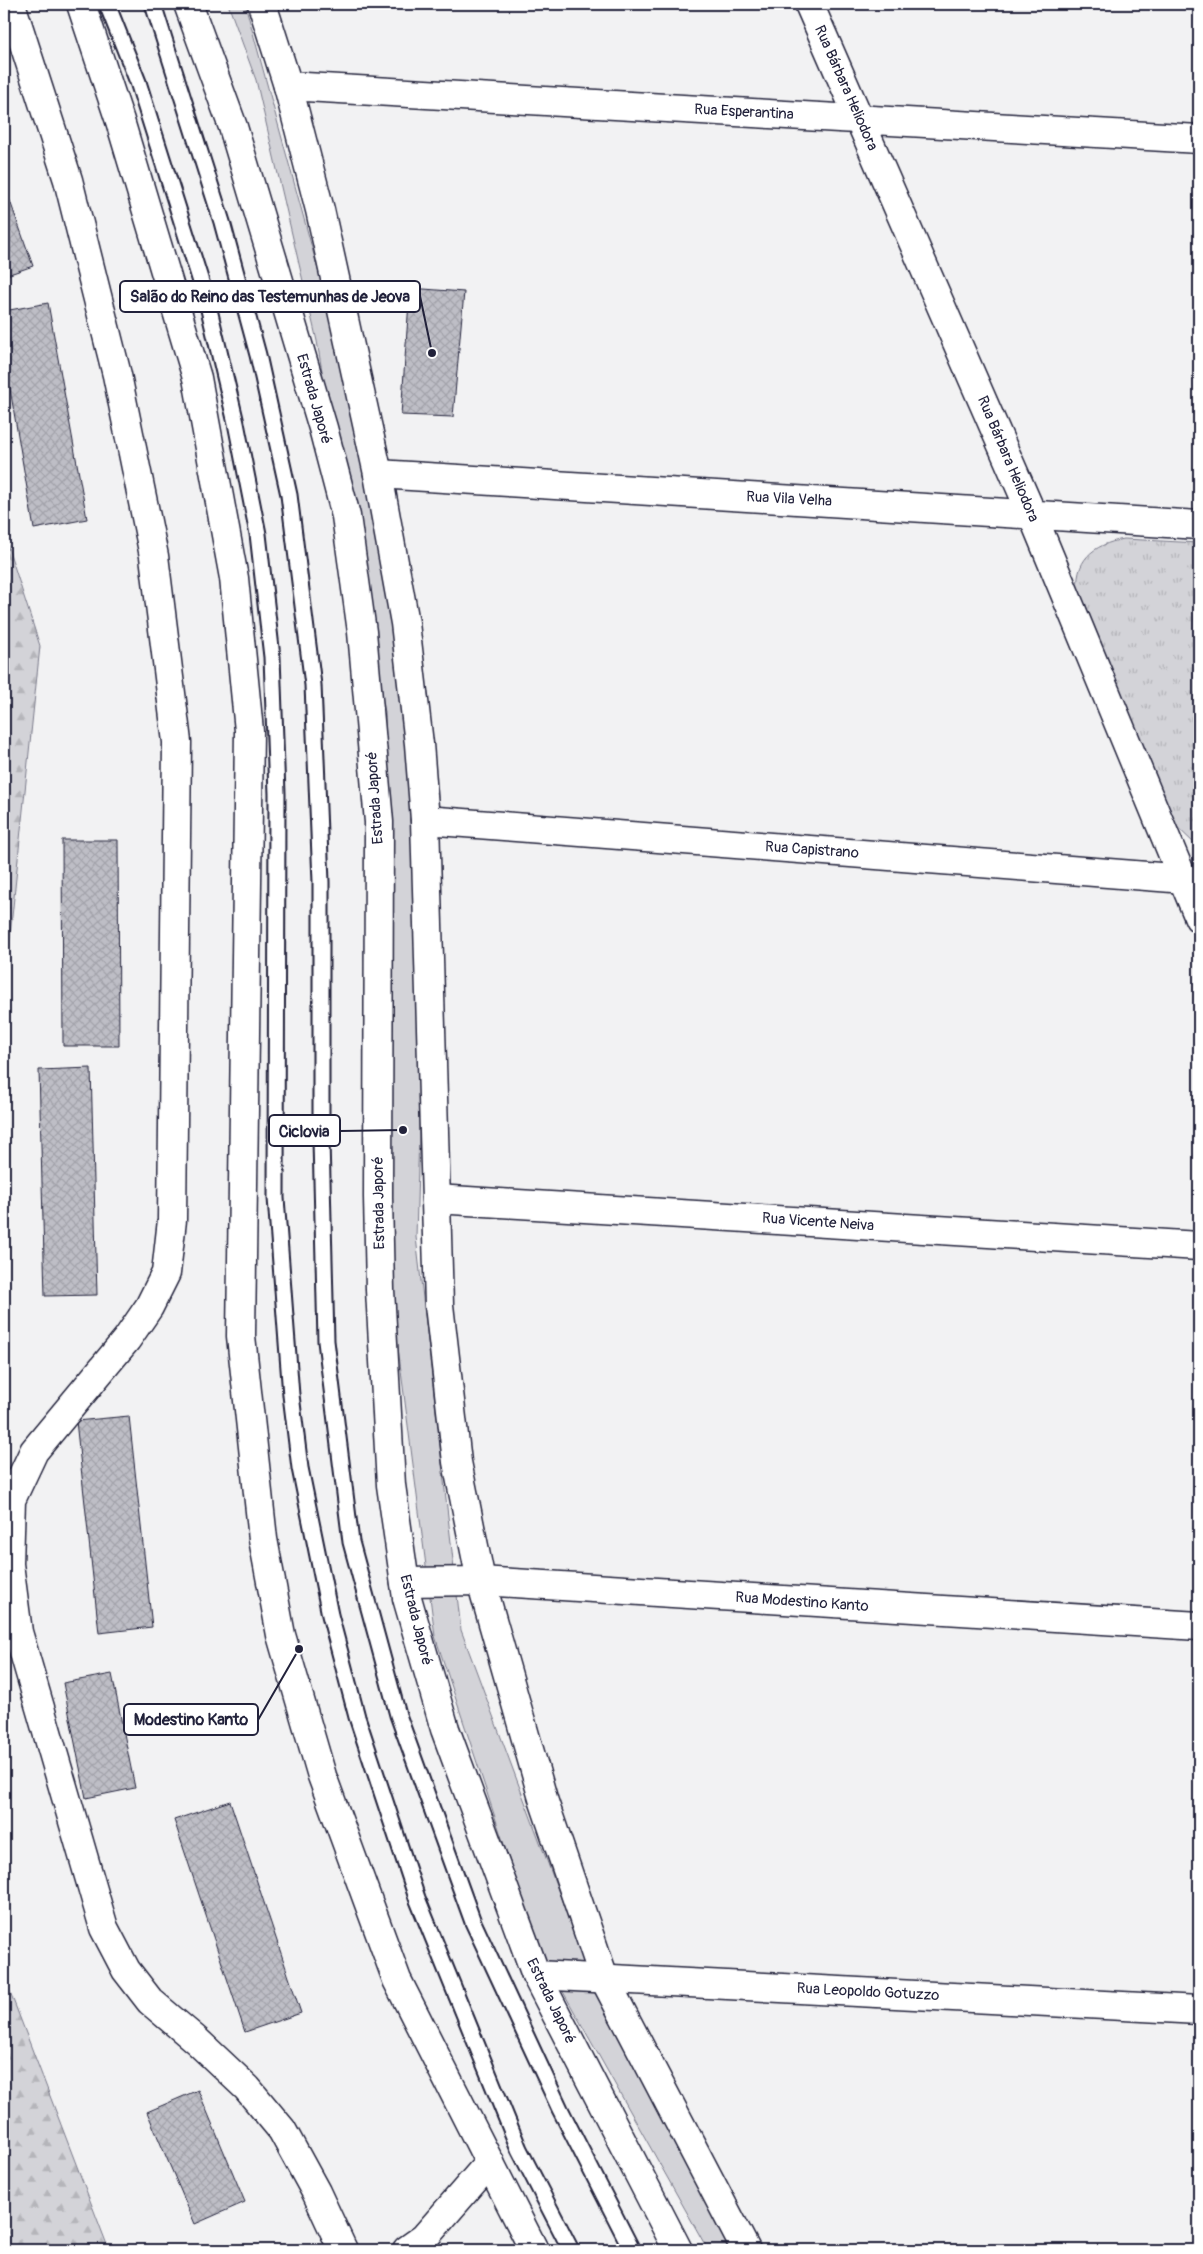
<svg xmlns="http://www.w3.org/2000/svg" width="1203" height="2254" font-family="Pangolin,sans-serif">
	<defs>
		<pattern id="grass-tufts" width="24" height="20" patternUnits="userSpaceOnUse" patternTransform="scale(1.25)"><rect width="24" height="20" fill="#d3d3d8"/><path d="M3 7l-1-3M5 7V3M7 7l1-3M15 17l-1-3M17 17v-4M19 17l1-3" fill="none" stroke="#b5b5ba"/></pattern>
		<pattern id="forest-firs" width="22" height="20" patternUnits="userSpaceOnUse" patternTransform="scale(1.25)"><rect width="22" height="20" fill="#d3d3d8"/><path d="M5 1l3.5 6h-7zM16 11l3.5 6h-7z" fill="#b5b5ba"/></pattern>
		<pattern id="building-cross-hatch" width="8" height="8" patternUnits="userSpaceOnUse" patternTransform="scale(1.25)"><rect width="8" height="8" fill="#bebec6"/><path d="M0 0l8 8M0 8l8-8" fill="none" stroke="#a3a3ab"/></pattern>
	</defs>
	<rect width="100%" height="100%" fill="#f2f2f3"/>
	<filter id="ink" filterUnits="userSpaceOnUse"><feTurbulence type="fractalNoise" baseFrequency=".02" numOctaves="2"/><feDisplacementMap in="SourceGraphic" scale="10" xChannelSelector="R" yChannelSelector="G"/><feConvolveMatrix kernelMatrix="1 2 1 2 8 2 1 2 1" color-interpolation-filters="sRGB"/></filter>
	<g filter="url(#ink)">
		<path fill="url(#grass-tufts)" stroke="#7a7a8a" d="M 1124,539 L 1199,543 L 1199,848 L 1170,820 L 1078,595 C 1074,560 1092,545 1124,539 Z"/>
		<g fill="url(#forest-firs)" stroke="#7a7a8a">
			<path d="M 4,535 L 40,646 L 4,994 Z"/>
			<path d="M 4,1976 L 109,2250 L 4,2250 Z"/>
		</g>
		<path fill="#d3d3d8" stroke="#7a7a8a" d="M 228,4 L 245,4 L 334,328 L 397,636 L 421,946 L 422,1024 L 416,1237 L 461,1630 L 572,1928 L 730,2250 L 708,2250 L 538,1947 L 435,1636 L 385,1246 L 389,925 L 385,712 L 343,497 L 317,341 L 256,80 Z"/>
		<g fill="url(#building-cross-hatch)" stroke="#22223b">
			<path d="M 4,184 L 33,266 L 4,276 Z"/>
			<path d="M 410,288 L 464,292 L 453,417 L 401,415 Z"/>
			<path d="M 48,303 L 87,519 L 34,529 L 4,354 L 4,311 Z"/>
			<path d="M 62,840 L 118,840 L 119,1046 L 63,1046 Z"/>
			<path d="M 91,1068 L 97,1295 L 45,1296 L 39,1070 Z"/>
			<path d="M 129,1416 L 152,1627 L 99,1633 L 76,1421 Z"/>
			<path d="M 112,1674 L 135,1788 L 86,1798 L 63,1683 Z"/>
			<path d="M 230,1801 L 301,2013 L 245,2032 L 174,1820 Z"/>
			<path d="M 198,2090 L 245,2202 L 195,2224 L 147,2112 Z"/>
		</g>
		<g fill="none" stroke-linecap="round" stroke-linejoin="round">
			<g stroke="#22223b" stroke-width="19">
				<g id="lane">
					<path d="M 107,4 L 138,82 L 207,301 L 236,423 L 258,534 L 272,657 L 277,794 L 276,1198 L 291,1395 L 300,1468 L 330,1615 L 357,1717 L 417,1898 L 519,2149 L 571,2250"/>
					<path d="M 153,4 L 222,222 L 258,355 L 289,495 L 313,685 L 321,882 L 321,1140 L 326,1341 L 351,1542 L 398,1715 L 473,1922 L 560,2109 L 632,2250"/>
				</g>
			</g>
			<g stroke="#22223b" stroke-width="31">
				<g id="street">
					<path d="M 11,4 L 68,180 L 117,375 L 154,556 L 177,742 L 172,1220 L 166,1273 L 149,1307 L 127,1339 L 34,1451 L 11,1500 L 9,1564 L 18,1632 L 104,1928 L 126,1970 L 150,2001 L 197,2041 L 247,2088 L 282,2130 L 316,2192 L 343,2250"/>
					<path d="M 262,4 L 288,86 L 320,210 L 378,474 L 405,623 L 419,744 L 425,820 L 439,1305 L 457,1462 L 481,1581 L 544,1802 L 604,1978 L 746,2250"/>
					<path d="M 809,4 L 1032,514 L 1199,918"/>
					<path d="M 288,86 L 1199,139"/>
					<path d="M 378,474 L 1199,525"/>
					<path d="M 425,820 L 1198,880"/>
					<path d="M 436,1199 L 1199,1246"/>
					<path d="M 405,1582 L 481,1581 L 1199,1626"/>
					<path d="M 536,1975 L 1199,2010"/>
					<path d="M 407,2250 L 424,2238 L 490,2162"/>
				</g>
			</g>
			<g stroke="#22223b" stroke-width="31">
				<g id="primary">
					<path d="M 81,4 L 120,121 L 197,378 L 234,578 L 249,731 L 241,1336 L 263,1539 L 281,1635 L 322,1776 L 397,1980 L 534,2250"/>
					<path d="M 188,4 L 233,127 L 323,428 L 346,516 L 362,632 L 379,822 L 378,1197 L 380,1290 L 391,1485 L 407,1598 L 445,1729 L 536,1975 L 678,2250"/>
				</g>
			</g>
			<use href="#lane" stroke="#fff" stroke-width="15"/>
			<use href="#street" stroke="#fff" stroke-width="28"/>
			<use href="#primary" stroke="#fff" stroke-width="28"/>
		</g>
	</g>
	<g text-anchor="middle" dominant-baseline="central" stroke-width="4" stroke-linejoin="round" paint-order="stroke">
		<g font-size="15" fill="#22223b" stroke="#fff">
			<text transform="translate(846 88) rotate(66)">Rua Bárbara Heliodora</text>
			<text transform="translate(744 112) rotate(3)">Rua Esperantina</text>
			<text transform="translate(314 399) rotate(74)">Estrada Japoré</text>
			<text transform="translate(1008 459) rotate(67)">Rua Bárbara Heliodora</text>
			<text transform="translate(789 499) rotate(3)">Rua Vila Velha</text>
			<text transform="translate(375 798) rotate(-94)">Estrada Japoré</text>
			<text transform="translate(812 850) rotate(4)">Rua Capistrano</text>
			<text transform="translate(379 1203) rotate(-91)">Estrada Japoré</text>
			<text transform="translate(818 1222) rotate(4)">Rua Vicente Neiva</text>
			<text transform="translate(802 1602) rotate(4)">Rua Modestino Kanto</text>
			<text transform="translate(416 1620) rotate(76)">Estrada Japoré</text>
			<text transform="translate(868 1992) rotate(3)">Rua Leopoldo Gotuzzo</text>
			<text transform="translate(551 2001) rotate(64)">Estrada Japoré</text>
		</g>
	</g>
	<path fill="none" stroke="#22223b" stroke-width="2" d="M432 353L420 296M403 1130L340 1131M299 1649L258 1720"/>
	<g fill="#22223b" stroke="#fff" stroke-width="2">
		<circle cx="432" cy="353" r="5"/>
		<circle cx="403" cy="1130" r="5"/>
		<circle cx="299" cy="1649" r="5"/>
	</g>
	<g fill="#fff" stroke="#22223b" stroke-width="2">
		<rect x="120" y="281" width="300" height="31" rx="5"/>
		<rect x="269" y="1115" width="71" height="31" rx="5"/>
		<rect x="124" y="1704" width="134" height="31" rx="5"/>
	</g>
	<g font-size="16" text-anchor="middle" font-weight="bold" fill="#22223b">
		<text x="270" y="302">Salão do Reino das Testemunhas de Jeova</text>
		<text x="304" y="1137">Ciclovia</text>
		<text x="191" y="1725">Modestino Kanto</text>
	</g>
	<rect width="1203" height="2254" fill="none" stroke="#fff" stroke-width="20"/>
	<rect x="10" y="10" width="1183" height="2234" fill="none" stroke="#22223b" stroke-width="2" filter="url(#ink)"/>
</svg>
